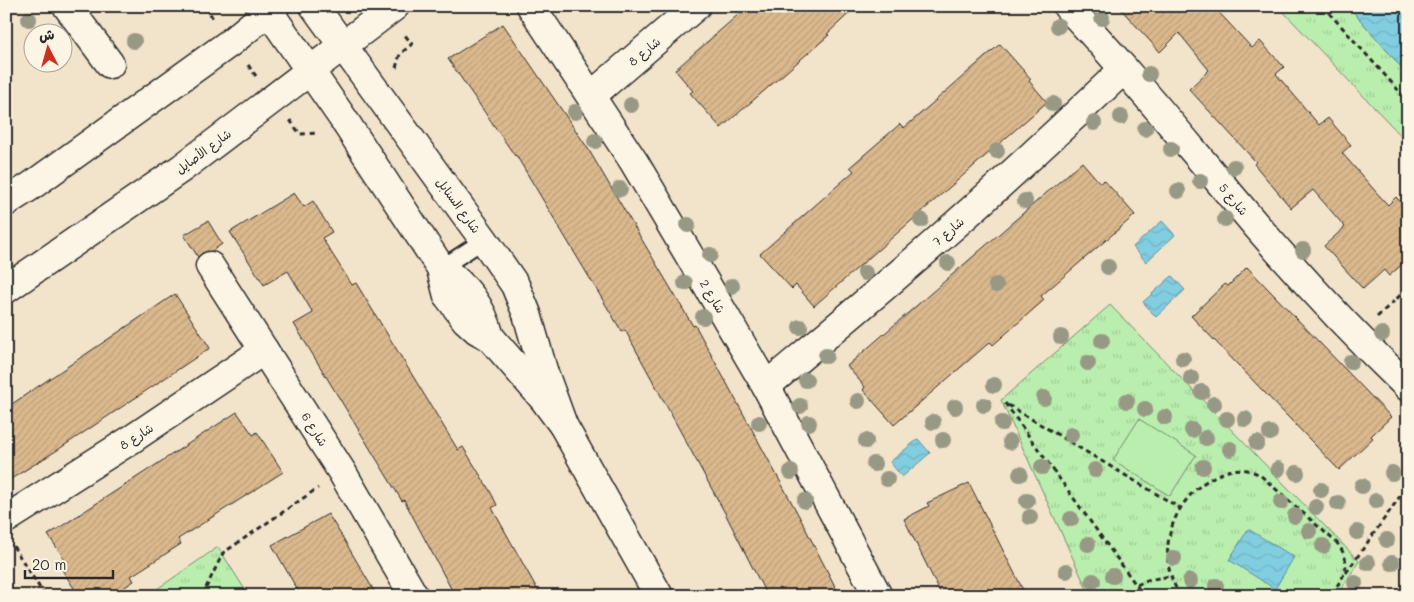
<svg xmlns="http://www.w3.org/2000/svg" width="1414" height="602" font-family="Mali,'Playpen Sans Arabic',sans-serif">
	<defs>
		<pattern id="park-tufts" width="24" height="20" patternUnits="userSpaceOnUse" patternTransform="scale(1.25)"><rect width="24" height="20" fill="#baeeae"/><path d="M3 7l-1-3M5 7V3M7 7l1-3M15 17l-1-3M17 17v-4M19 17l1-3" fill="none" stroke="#a0cc96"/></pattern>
		<pattern id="water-waves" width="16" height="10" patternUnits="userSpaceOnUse" patternTransform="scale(1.25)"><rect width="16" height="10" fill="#81cee0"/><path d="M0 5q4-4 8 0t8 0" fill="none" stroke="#70b1c0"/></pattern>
		<pattern id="building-hatch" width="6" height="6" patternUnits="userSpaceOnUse" patternTransform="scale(1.25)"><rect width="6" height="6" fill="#dbb98d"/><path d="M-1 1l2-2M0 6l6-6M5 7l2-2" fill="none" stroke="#bc9f7a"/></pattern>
	</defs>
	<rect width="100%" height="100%" fill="#f2e3cb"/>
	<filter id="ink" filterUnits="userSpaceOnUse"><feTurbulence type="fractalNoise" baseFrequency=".02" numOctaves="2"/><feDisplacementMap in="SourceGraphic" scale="10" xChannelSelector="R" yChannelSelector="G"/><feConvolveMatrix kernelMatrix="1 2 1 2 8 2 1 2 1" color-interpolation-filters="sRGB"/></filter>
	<g filter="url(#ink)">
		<g fill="url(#park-tufts)" stroke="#728c6c">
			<path d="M 1278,6 L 1349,7 L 1408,75 L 1408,143 Z"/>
			<path d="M 1110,305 L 1359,561 L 1337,596 L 1090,596 L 1001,400 Z"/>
			<path d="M 218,547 L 249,596 L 147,596 Z"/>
		</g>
		<path fill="#baeeae" stroke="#728c6c" d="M 1139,419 L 1196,455 L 1170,496 L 1113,460 Z"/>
		<g fill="url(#water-waves)" stroke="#5f8d98">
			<path d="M 1349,6 L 1408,6 L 1408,75 L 1349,7 Z"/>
			<path d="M 1162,221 L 1175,235 L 1146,262 L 1133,247 Z"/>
			<path d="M 1172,276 L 1185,290 L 1156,317 L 1143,302 Z"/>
			<path d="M 918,439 L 930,453 L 902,477 L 890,462 Z"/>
			<path d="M 1248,529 L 1294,557 L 1275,589 L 1229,560 Z"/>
		</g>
		<g fill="url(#building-hatch)" stroke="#2b2b2b">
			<path d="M 748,6 L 857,6 L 827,34 L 829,35 L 721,128 L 690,93 L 693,91 L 675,70 Z"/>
			<path d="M 1118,6 L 1213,6 L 1252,48 L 1260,41 L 1284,67 L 1276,74 L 1288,88 L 1319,125 L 1328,118 L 1351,145 L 1342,153 L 1376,192 L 1388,205 L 1396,197 L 1408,210 L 1408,259 L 1389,276 L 1384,270 L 1363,289 L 1324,246 L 1345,227 L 1313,190 L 1291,208 L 1254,164 L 1256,162 L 1189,89 L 1209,70 L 1179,33 L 1160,52 Z"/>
			<path d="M 503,24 L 587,147 L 693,326 L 695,325 L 799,516 L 840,596 L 767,596 L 725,513 L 625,330 L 622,332 L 516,155 L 515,156 L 448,59 Z"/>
			<path d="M 1000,44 L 1031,79 L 1029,81 L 1047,102 L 814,306 L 796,285 L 792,289 L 760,254 L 854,171 L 850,167 L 900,124 L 904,128 Z"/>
			<path d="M 1082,162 L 1100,183 L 1104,180 L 1135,215 L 1041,296 L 1044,300 L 993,345 L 990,342 L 894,425 L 863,390 L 865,387 L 847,366 Z"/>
			<path d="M 294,193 L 304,207 L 313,201 L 332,232 L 322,238 L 352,285 L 356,283 L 458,450 L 463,447 L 490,491 L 497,505 L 492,508 L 541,596 L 455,596 L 404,500 L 402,501 L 294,324 L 313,313 L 288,271 L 264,285 L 230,232 Z"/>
			<path d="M 208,221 L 222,244 L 212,251 L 202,253 L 198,257 L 184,235 Z"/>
			<path d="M 1247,267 L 1391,417 L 1371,436 L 1373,438 L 1339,470 L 1191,316 L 1225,284 L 1228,286 Z"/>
			<path d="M 175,294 L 210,348 L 56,451 L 6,482 L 6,408 Z"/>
			<path d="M 237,412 L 253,435 L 257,432 L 283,472 L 178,539 L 181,544 L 131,576 L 134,581 L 111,596 L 79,596 L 57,562 L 64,558 L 48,535 Z"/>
			<path d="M 969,483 L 1017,578 L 1026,596 L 942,596 L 904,519 L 929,506 L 927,503 Z"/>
			<path d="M 328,514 L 343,538 L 377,596 L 301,596 L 272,545 Z"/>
		</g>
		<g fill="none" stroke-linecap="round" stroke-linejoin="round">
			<g stroke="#2b2b2b" stroke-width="19">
				<path id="service" d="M 441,268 L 484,240"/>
			</g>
			<g stroke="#2b2b2b" stroke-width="31">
				<g id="minor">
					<path d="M 67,6 L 110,64"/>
					<path d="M 265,6 L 342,117 L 441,268 C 466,286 482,306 490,337"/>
					<path d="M 314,6 L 484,240 L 515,285 L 527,314 L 543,370 L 563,425"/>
					<path d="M 531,6 L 634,162 L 721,309 L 766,386 L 878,596"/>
					<path d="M 1067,6 C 1125,67 1178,133 1233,198 C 1287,263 1347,328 1408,387"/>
					<path d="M 591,96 L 696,6"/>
					<path d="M 210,266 L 342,472 L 414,596"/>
					<path d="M 442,273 L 448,296 L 466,320 L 477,330 L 490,337 L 543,398 L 563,425 L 659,596"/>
					<path d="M 766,386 C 827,335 889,284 948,231 C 1008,179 1066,124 1124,69"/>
					<path d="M 6,519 L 132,439 L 264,350"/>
				</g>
			</g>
			<g stroke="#2b2b2b" stroke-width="31">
				<g id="secondary">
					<path d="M 6,202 L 31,186 L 231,42 L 275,6"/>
					<path d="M 6,289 L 182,168 L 395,6"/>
				</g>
			</g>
			<g stroke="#2b2b2b" stroke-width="3" stroke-dasharray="5 4" stroke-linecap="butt">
				<path d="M 205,6 L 214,20"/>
				<path d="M 1323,6 L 1408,101"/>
				<path d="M 248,65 L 256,76"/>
				<path d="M 396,68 L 400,54 L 412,44 L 404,34"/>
				<path d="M 290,120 L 300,134 L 317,133"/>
				<path d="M 1377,317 L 1408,288"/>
				<path d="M 1005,403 L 1144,596"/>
				<path d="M 1008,405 L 1180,508"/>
				<path d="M 13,546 L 45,596"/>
				<path d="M 1346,573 L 1408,485"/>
				<path d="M 1137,585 L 1147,580 L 1171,576"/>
				<path d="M 202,596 L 223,553 L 318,488"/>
				<path d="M 1181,596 C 1151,554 1174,493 1220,474 C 1235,468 1245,467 1260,475 L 1337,543 C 1354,565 1344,576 1330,596"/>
			</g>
			<use href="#service" stroke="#fcf5e5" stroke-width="15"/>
			<use href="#minor" stroke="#fcf5e5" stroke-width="28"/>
			<use href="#secondary" stroke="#fcf5e5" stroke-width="28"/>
		</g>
		<g fill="#989985">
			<circle cx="1102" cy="18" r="8"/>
			<circle cx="29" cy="19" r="8"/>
			<circle cx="1058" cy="26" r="8"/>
			<circle cx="134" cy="41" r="8"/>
			<circle cx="1149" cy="74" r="8"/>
			<circle cx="1053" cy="104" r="8"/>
			<circle cx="631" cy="105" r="8"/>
			<circle cx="575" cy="112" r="8"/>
			<circle cx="1121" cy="117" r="8"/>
			<circle cx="1094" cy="123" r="8"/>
			<circle cx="1145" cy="129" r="8"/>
			<circle cx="595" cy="141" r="8"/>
			<circle cx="1171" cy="149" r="8"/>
			<circle cx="997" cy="151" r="8"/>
			<circle cx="1234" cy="167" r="8"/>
			<circle cx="1200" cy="181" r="8"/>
			<circle cx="620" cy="189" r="8"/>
			<circle cx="1178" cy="191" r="8"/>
			<circle cx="1025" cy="201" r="8"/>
			<circle cx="1225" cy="219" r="8"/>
			<circle cx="921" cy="220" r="8"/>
			<circle cx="688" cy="225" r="8"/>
			<circle cx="1303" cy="250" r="8"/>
			<circle cx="710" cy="255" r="8"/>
			<circle cx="948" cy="263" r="8"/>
			<circle cx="1108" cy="267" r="8"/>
			<circle cx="865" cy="273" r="8"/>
			<circle cx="685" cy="283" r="8"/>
			<circle cx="996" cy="285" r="8"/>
			<circle cx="732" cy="286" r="8"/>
			<circle cx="703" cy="317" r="8"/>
			<circle cx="800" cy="327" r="8"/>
			<circle cx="1382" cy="334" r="8"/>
			<circle cx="1061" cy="337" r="8"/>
			<circle cx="1102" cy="341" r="8"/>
			<circle cx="826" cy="356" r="8"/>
			<circle cx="1183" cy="359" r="8"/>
			<circle cx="1351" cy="362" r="8"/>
			<circle cx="1088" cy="363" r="8"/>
			<circle cx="1191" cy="378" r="8"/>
			<circle cx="806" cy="380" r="8"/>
			<circle cx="994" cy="385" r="8"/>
			<circle cx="1202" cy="392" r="8"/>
			<circle cx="1044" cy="398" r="8"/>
			<circle cx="858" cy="401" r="8"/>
			<circle cx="1127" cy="401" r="8"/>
			<circle cx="1214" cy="404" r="8"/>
			<circle cx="984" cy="405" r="8"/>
			<circle cx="800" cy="406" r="8"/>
			<circle cx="955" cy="407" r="8"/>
			<circle cx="1145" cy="409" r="8"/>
			<circle cx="1165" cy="417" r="8"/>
			<circle cx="1227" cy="419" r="8"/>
			<circle cx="1245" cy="419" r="8"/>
			<circle cx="933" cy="422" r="8"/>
			<circle cx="759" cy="423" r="8"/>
			<circle cx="809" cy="423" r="8"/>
			<circle cx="1002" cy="423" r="8"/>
			<circle cx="1192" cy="430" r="8"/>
			<circle cx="1270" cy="433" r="8"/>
			<circle cx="1071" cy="435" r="8"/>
			<circle cx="1206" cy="438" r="8"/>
			<circle cx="943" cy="440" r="8"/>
			<circle cx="866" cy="441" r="8"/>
			<circle cx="1010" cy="442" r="8"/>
			<circle cx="1257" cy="443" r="8"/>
			<circle cx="1230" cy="449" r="8"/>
			<circle cx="874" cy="464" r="8"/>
			<circle cx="1042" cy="467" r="8"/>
			<circle cx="1203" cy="467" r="8"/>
			<circle cx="1278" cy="469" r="8"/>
			<circle cx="1095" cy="470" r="8"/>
			<circle cx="791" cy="472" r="8"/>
			<circle cx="1297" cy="473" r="8"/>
			<circle cx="1392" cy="473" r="8"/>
			<circle cx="1020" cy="474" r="8"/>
			<circle cx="887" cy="479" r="8"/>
			<circle cx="1362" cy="486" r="8"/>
			<circle cx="1321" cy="490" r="8"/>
			<circle cx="805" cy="501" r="8"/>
			<circle cx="1027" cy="501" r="8"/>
			<circle cx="1376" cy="501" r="8"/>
			<circle cx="1281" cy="502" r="8"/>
			<circle cx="1338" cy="503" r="8"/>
			<circle cx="1316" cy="507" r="8"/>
			<circle cx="1295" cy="516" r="8"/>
			<circle cx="1030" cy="517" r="8"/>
			<circle cx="1071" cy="519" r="8"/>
			<circle cx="1309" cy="531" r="8"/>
			<circle cx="1357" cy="532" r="8"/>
			<circle cx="1387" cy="540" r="8"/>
			<circle cx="1088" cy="544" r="8"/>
			<circle cx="1323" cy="546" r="8"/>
			<circle cx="1174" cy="558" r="8"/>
			<circle cx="1368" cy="563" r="8"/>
			<circle cx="1392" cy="563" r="8"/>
			<circle cx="1066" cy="571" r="8"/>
			<circle cx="1113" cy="576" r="8"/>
			<circle cx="1093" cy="581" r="8"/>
			<circle cx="1190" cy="581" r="8"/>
			<circle cx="1355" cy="583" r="8"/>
			<circle cx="1216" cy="586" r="8"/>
		</g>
	</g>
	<g text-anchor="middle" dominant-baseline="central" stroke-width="5" stroke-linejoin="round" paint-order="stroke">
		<g font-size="12" fill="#2b2b2b" stroke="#fcf5e5">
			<text transform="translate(644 51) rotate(-40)">شارع 8</text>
			<text transform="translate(203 151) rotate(-37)">شارع الأصايل</text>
			<text transform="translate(1234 199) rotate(50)">شارع 5</text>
			<text transform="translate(459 205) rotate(54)">شارع السنابل</text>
			<text transform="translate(948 231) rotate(-41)">شارع 7</text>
			<text transform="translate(713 296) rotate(59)">شارع 2</text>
			<text transform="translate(315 429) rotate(58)">شارع 6</text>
			<text transform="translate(136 436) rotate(-33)">شارع 8</text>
		</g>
	</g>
	<rect width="1414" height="602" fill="none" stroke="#fcf5e5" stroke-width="25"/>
	<rect x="12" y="12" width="1389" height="577" fill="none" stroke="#2b2b2b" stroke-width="2" filter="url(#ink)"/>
	<g transform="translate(48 48) rotate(354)"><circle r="24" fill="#fcf5e5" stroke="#a8a49b"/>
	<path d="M0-4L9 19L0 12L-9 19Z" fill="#c8321e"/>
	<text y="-8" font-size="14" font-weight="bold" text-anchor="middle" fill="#2b2b2b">ش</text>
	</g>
	<path d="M25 570v8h88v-8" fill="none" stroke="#2b2b2b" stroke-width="2.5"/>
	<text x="32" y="570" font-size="15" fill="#2b2b2b" stroke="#fcf5e5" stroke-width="4" paint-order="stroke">20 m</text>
</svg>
